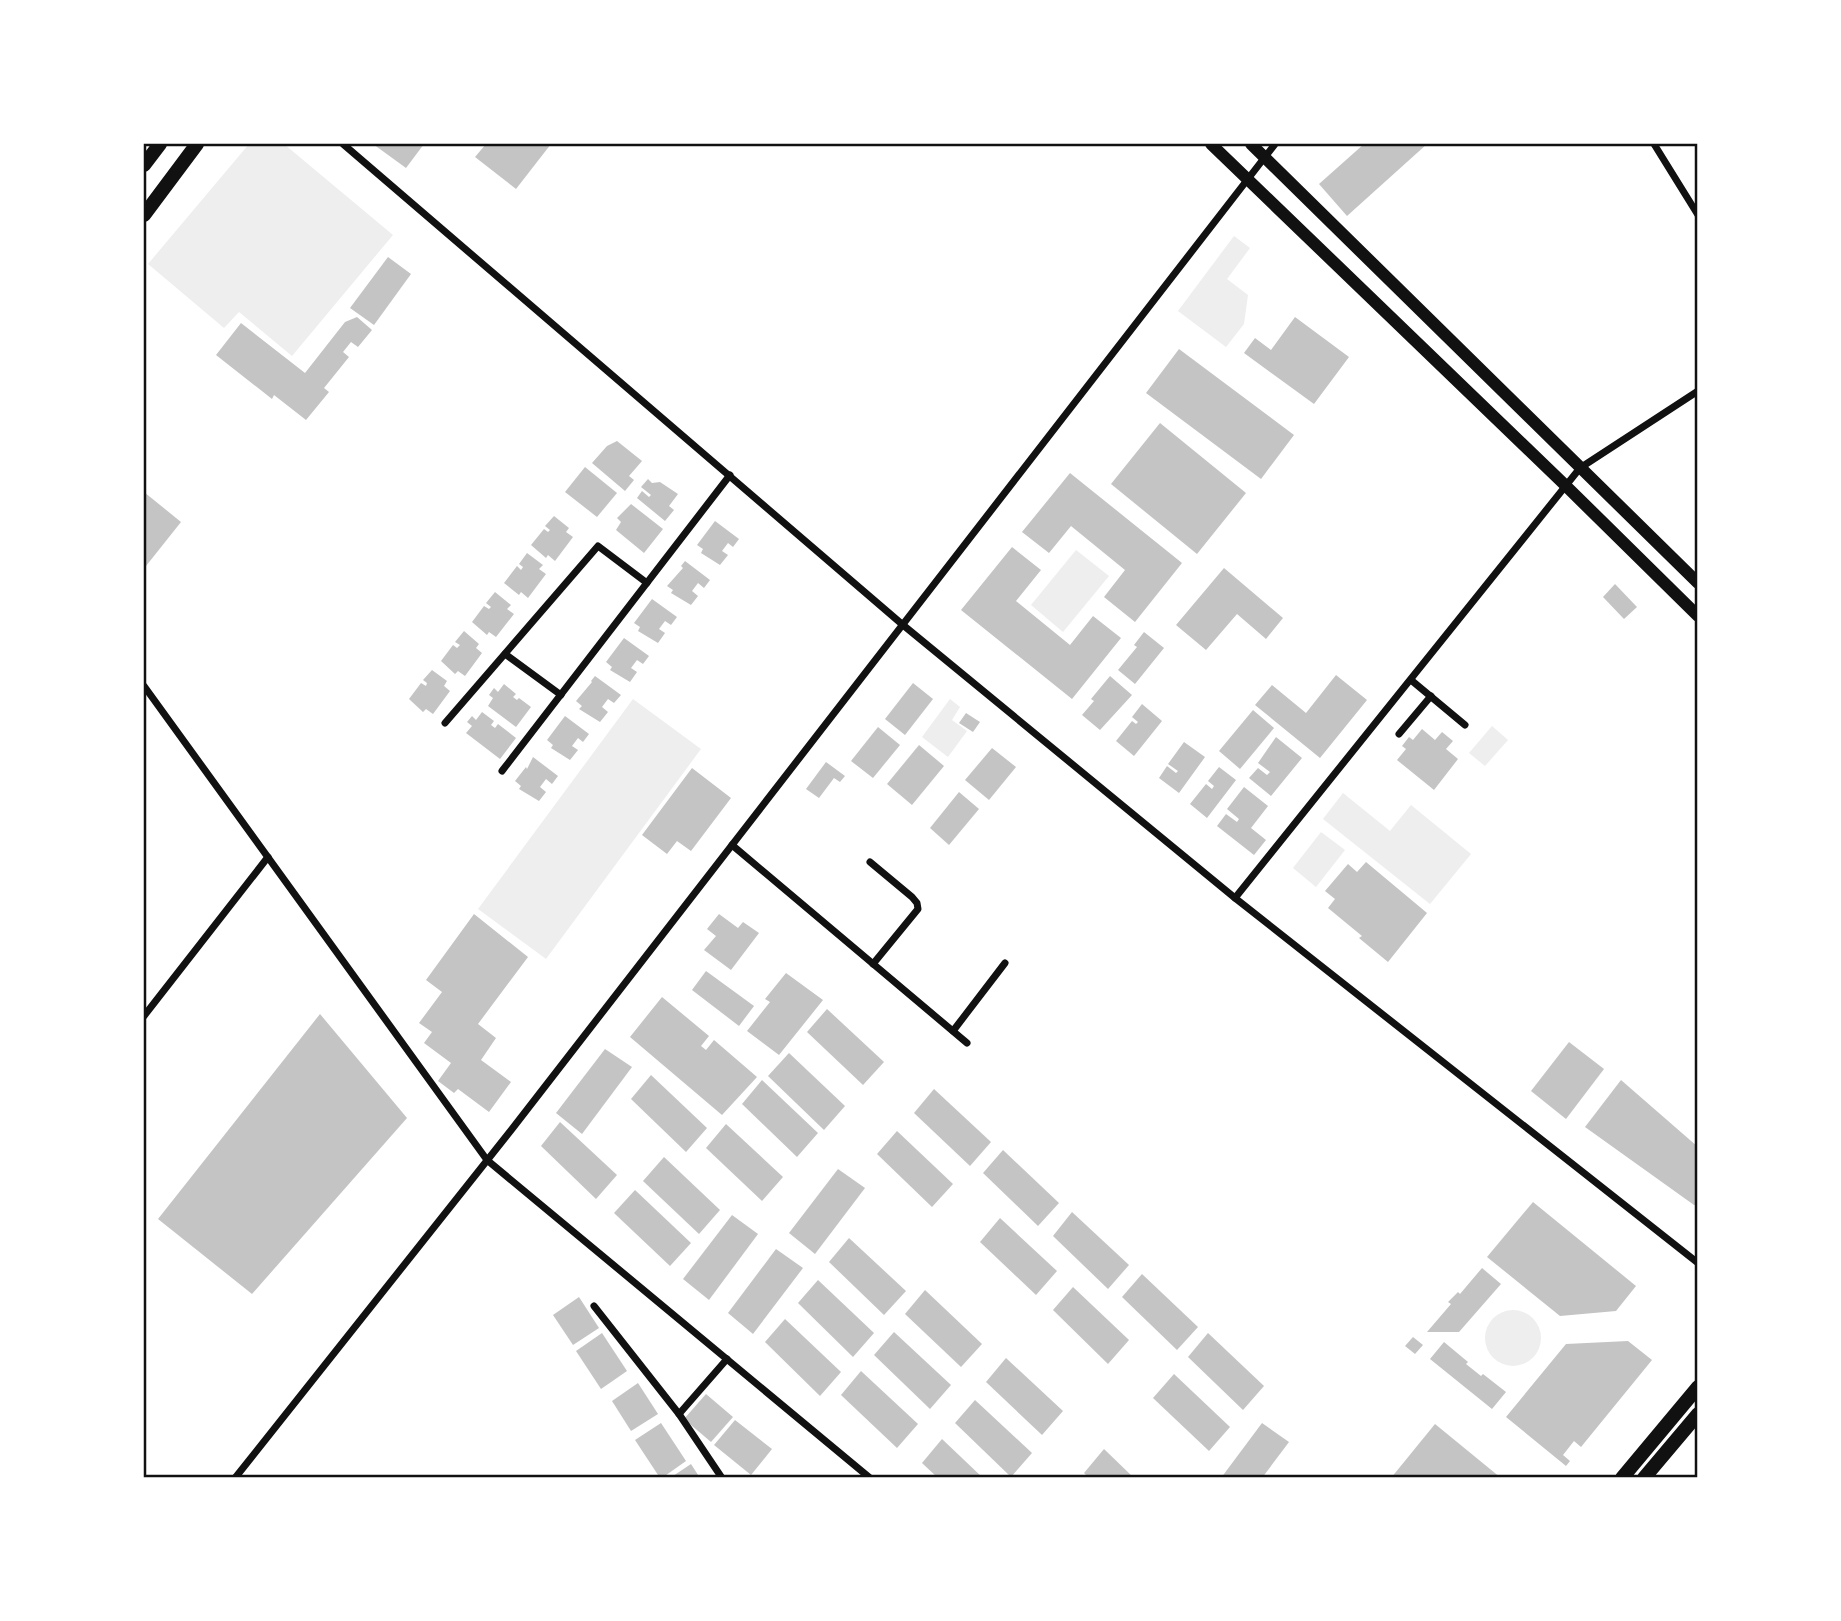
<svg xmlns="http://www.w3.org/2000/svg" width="1841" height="1621" font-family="'Fira Sans Condensed',sans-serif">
	<rect width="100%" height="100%" fill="#fff"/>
	<g fill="#eee">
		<path d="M 249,144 L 284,144 L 393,235 L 292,356 L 239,312 L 224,328 L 148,264 Z"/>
		<path d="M 1234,236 L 1250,248 L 1227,279 L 1248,295 L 1244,324 L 1226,347 L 1178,311 Z"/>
		<path d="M 1076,550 L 1109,576 L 1063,632 L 1031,605 Z"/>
		<path d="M 633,699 L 701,749 L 546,959 L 478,909 Z"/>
		<path d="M 950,699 L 960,707 L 952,720 L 967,731 L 948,757 L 922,737 Z"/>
		<path d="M 1492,726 L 1508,740 L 1485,766 L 1469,753 Z"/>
		<path d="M 1343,793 L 1390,831 L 1411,805 L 1471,854 L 1430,904 L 1323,819 Z"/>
		<path d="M 1321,832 L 1345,850 L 1316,887 L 1293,868 Z"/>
		<circle cx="1513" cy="1338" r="28"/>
	</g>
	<g fill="#c4c4c4">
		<path d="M 373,144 L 424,144 L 406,168 Z"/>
		<path d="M 486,144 L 551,144 L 516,189 L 475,157 Z"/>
		<path d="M 1364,144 L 1427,144 L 1347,216 L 1319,184 Z"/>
		<path d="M 388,257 L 411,274 L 374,325 L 350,308 Z"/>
		<path d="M 357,317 L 372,330 L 358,347 L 351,342 L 343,352 L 349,357 L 324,388 L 329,392 L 306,420 L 274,395 L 272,399 L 216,355 L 241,323 L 305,373 L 345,322 Z"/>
		<path d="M 1295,317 L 1349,357 L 1314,404 L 1244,353 L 1255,338 L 1271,350 Z"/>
		<path d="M 1179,349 L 1294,435 L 1261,479 L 1146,393 Z"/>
		<path d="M 1160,423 L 1246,493 L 1197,554 L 1111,484 Z"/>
		<path d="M 617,441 L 642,461 L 629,476 L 634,480 L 625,491 L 592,463 L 607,446 Z"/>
		<path d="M 585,467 L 617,493 L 597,517 L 565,492 Z"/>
		<path d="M 1070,473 L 1182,563 L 1135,622 L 1104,597 L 1125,570 L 1071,526 L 1049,553 L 1022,532 Z"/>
		<path d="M 648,479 L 652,483 L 660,482 L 678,494 L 669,506 L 674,510 L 665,521 L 637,498 L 642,491 L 649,497 L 651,495 L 641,487 Z"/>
		<path d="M 144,492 L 181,522 L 146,566 L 144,564 Z"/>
		<path d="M 631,504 L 663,529 L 644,553 L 616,530 L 621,522 L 617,518 Z"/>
		<path d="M 554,516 L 569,528 L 566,532 L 573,537 L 555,561 L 548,555 L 546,558 L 531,545 L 544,529 L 548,532 L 550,530 L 545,526 Z"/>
		<path d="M 715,521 L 739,539 L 733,547 L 728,543 L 722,551 L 728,555 L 720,565 L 701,553 L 703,549 L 697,545 Z"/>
		<path d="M 1012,547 L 1041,570 L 1016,601 L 1070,645 L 1093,616 L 1121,638 L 1072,699 L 961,610 Z"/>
		<path d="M 527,553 L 543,565 L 539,569 L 546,574 L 528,598 L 521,592 L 519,595 L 504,583 L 517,566 L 521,570 L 523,567 L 519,564 Z"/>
		<path d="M 685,561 L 710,580 L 704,588 L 698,583 L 692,591 L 698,596 L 691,605 L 671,593 L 673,590 L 667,586 L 683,568 L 681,566 Z"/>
		<path d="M 1224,568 L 1283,618 L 1266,639 L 1237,614 L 1206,650 L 1176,625 Z"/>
		<path d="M 1615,584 L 1637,607 L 1624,619 L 1603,597 Z"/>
		<path d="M 495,592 L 511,605 L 507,609 L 514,614 L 496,637 L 489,632 L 487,635 L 472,622 L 484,606 L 489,609 L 491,607 L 486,603 Z"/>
		<path d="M 652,599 L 677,617 L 671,625 L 665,621 L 659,629 L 665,633 L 658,643 L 638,631 L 640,627 L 634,623 Z"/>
		<path d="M 464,631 L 479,644 L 476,648 L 482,653 L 465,676 L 458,671 L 455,674 L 441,661 L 453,645 L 457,648 L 460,645 L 455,642 Z"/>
		<path d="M 1144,632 L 1164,648 L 1135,684 L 1118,670 L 1137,647 L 1134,645 Z"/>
		<path d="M 624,638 L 649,656 L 643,664 L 637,660 L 631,668 L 637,672 L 630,682 L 610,670 L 612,667 L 606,662 Z"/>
		<path d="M 432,670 L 447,681 L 444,686 L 450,691 L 433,714 L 426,709 L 423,712 L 409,699 L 421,683 L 426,686 L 427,683 L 423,680 Z"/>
		<path d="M 1336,675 L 1367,700 L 1320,758 L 1255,705 L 1272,685 L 1306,713 Z"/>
		<path d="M 595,676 L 621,695 L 614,703 L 608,699 L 602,707 L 608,712 L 600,722 L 579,709 L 582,706 L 576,701 L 592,682 L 591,681 Z"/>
		<path d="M 1110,676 L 1132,695 L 1100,730 L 1082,715 L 1094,701 L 1091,699 Z"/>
		<path d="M 913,683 L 933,699 L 905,735 L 885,719 Z"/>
		<path d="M 504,684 L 516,694 L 513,697 L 517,700 L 519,698 L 531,707 L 516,727 L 488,706 L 493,698 L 489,695 L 494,688 L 498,692 Z"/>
		<path d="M 1142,704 L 1162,721 L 1134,756 L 1116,741 L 1132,721 L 1136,724 L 1138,722 L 1132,717 Z"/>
		<path d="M 1253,710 L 1274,728 L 1240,769 L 1219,751 Z"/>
		<path d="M 482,712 L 494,721 L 491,725 L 495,728 L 498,724 L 516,738 L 500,759 L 466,733 L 472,726 L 467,722 L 472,716 L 476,720 Z"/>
		<path d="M 966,713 L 980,722 L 973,732 L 959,723 Z"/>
		<path d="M 565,716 L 589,734 L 583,742 L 578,738 L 572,746 L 578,750 L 570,760 L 551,748 L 553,745 L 547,740 Z"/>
		<path d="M 878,727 L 900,745 L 873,778 L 851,761 Z"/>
		<path d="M 1422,729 L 1435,740 L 1442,732 L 1453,741 L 1446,749 L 1458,759 L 1434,790 L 1397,760 L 1406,749 L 1402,746 L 1409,737 L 1413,740 Z"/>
		<path d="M 1276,737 L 1302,758 L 1271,796 L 1249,778 L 1258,768 L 1267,775 L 1270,772 L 1258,763 Z"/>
		<path d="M 1184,742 L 1205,757 L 1179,793 L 1159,778 L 1167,766 L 1176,773 L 1178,771 L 1168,764 Z"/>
		<path d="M 919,745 L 944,766 L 912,805 L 887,784 Z"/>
		<path d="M 992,748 L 1016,767 L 989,800 L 965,780 Z"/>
		<path d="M 533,757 L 558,776 L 552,784 L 546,779 L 540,787 L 546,792 L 539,801 L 519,789 L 521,786 L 515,781 L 526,767 L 527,769 Z"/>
		<path d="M 826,762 L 845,776 L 840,782 L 834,778 L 819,798 L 806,789 Z"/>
		<path d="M 1219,767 L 1236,780 L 1207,818 L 1190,804 L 1206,784 L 1212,789 L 1214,786 L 1208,781 Z"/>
		<path d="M 692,768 L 731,798 L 691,851 L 677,841 L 667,854 L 642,835 Z"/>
		<path d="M 1244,787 L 1268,806 L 1251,828 L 1266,840 L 1254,855 L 1217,826 L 1226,814 L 1237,822 L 1239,819 L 1227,809 Z"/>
		<path d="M 959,792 L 979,809 L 949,845 L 930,828 Z"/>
		<path d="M 1366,862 L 1427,913 L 1388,962 L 1359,938 L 1362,936 L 1328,908 L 1335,899 L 1325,891 L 1348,864 L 1357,872 Z"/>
		<path d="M 474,914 L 528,957 L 478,1024 L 496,1038 L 481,1060 L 511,1082 L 489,1112 L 458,1089 L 454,1093 L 438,1081 L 451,1063 L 424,1043 L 432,1032 L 419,1023 L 442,992 L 426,980 Z"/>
		<path d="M 719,914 L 738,928 L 743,922 L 759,933 L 731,970 L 704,950 L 716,936 L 707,929 Z"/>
		<path d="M 706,971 L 754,1006 L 739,1026 L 692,990 Z"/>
		<path d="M 786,973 L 823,1000 L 779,1055 L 747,1031 L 770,1002 L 765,999 Z"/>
		<path d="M 662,997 L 709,1036 L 701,1046 L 706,1050 L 714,1040 L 757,1077 L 722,1115 L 630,1037 Z"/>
		<path d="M 827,1009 L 884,1062 L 863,1085 L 807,1032 Z"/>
		<path d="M 320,1014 L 407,1118 L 252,1294 L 158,1219 Z"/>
		<path d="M 1569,1042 L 1604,1069 L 1566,1119 L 1531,1091 Z"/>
		<path d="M 605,1049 L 632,1067 L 582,1134 L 556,1113 Z"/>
		<path d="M 789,1053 L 845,1106 L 824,1130 L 768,1076 Z"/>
		<path d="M 651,1075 L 707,1128 L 686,1152 L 631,1099 Z"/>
		<path d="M 762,1080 L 818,1133 L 797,1157 L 742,1104 Z"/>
		<path d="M 1621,1080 L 1698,1147 L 1698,1205 L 1694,1205 L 1585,1127 Z"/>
		<path d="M 934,1089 L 991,1142 L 970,1166 L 914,1113 Z"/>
		<path d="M 560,1122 L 617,1175 L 596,1199 L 541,1146 Z"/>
		<path d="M 726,1124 L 783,1177 L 762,1201 L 706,1148 Z"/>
		<path d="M 897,1131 L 953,1184 L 932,1207 L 877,1154 Z"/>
		<path d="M 1003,1150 L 1059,1203 L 1038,1226 L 983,1173 Z"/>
		<path d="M 664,1157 L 720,1210 L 699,1234 L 643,1181 Z"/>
		<path d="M 838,1169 L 865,1188 L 815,1254 L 789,1233 Z"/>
		<path d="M 635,1190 L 691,1243 L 670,1266 L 614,1213 Z"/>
		<path d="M 1533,1202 L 1636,1286 L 1616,1311 L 1560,1316 L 1487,1257 Z"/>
		<path d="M 1072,1212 L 1129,1265 L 1108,1289 L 1053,1236 Z"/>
		<path d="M 732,1215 L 758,1234 L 709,1300 L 683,1279 Z"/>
		<path d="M 1000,1218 L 1057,1271 L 1036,1295 L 980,1242 Z"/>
		<path d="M 849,1238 L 906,1291 L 884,1315 L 829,1262 Z"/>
		<path d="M 776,1249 L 803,1268 L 753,1334 L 728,1313 Z"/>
		<path d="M 1482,1268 L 1501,1284 L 1459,1332 L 1427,1332 L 1451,1304 L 1448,1302 L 1458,1292 L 1460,1294 Z"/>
		<path d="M 1142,1274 L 1198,1327 L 1177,1350 L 1122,1297 Z"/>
		<path d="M 818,1280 L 874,1333 L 853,1357 L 798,1303 Z"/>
		<path d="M 1073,1287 L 1129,1340 L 1108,1364 L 1053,1310 Z"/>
		<path d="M 925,1290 L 982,1344 L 961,1367 L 905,1314 Z"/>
		<path d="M 579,1297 L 599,1328 L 573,1345 L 553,1315 Z"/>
		<path d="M 785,1319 L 841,1372 L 820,1396 L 765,1342 Z"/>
		<path d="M 894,1332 L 951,1385 L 930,1409 L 874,1355 Z"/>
		<path d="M 602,1333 L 627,1371 L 601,1389 L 576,1351 Z"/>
		<path d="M 1208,1333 L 1264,1386 L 1243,1410 L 1188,1357 Z"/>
		<path d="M 1413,1337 L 1423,1345 L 1415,1354 L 1405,1346 Z"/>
		<path d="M 1628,1341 L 1652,1360 L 1581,1447 L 1574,1441 L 1563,1455 L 1570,1461 L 1566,1466 L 1506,1417 L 1566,1344 Z"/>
		<path d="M 1444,1342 L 1468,1362 L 1466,1364 L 1481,1376 L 1483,1374 L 1506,1392 L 1492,1409 L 1430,1359 Z"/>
		<path d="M 1006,1358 L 1063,1411 L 1042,1435 L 986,1382 Z"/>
		<path d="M 861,1371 L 918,1424 L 897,1448 L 841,1395 Z"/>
		<path d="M 1174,1374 L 1230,1427 L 1209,1451 L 1153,1398 Z"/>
		<path d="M 638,1383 L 658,1414 L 631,1431 L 612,1401 Z"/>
		<path d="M 706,1394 L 733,1417 L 711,1442 L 684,1419 Z"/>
		<path d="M 975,1400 L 1032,1453 L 1011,1477 L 955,1423 Z"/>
		<path d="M 735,1420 L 772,1449 L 751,1475 L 714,1445 Z"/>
		<path d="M 661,1423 L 686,1461 L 662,1478 L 660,1478 L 635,1440 Z"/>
		<path d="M 1262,1423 L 1289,1442 L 1262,1478 L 1221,1478 Z"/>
		<path d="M 1435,1424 L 1501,1478 L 1391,1478 Z"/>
		<path d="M 942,1439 L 983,1478 L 938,1478 L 922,1463 Z"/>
		<path d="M 1104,1449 L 1134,1478 L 1089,1478 L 1084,1473 Z"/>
		<path d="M 691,1464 L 700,1478 L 670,1478 Z"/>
	</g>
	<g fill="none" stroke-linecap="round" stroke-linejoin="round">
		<g stroke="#111" stroke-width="7">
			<path d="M 343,144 L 903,625 L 1235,898 L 1698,1263"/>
			<path d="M 1654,144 L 1698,215"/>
			<path d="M 505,654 L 561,695"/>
			<path d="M 1411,680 L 1465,725"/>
			<path d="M 144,686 L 487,1160 L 870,1478"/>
			<path d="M 445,723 L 598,546 L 647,583"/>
			<path d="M 1399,734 L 1431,696"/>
			<path d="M 502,771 L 730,475"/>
			<path d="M 732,845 L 967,1043"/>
			<path d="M 870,862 L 912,897 L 917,903 L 918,909 L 873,964"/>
			<path d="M 1235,898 L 1580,468 L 1698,391"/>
			<path d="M 144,1016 L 268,857"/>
			<path d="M 953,1031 L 1005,963"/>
			<path d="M 594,1306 L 679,1414 L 722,1478"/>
			<path d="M 679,1414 L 727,1359"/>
			<path d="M 235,1478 L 512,1129 L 1275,144"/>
		</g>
		<g stroke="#111" stroke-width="12">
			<path d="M 1211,144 L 1566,486 L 1698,616"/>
			<path d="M 1251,144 L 1698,583"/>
		</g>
		<g stroke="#111" stroke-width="14">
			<path d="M 144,165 L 160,144"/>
			<path d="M 144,215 L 197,144"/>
			<path d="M 1622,1478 L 1698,1387"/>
			<path d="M 1644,1478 L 1698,1414"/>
		</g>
	</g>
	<rect width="1841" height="1621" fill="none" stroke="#ffffff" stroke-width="290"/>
	<rect x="145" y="145" width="1551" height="1331" fill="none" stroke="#111" stroke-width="2.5"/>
</svg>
